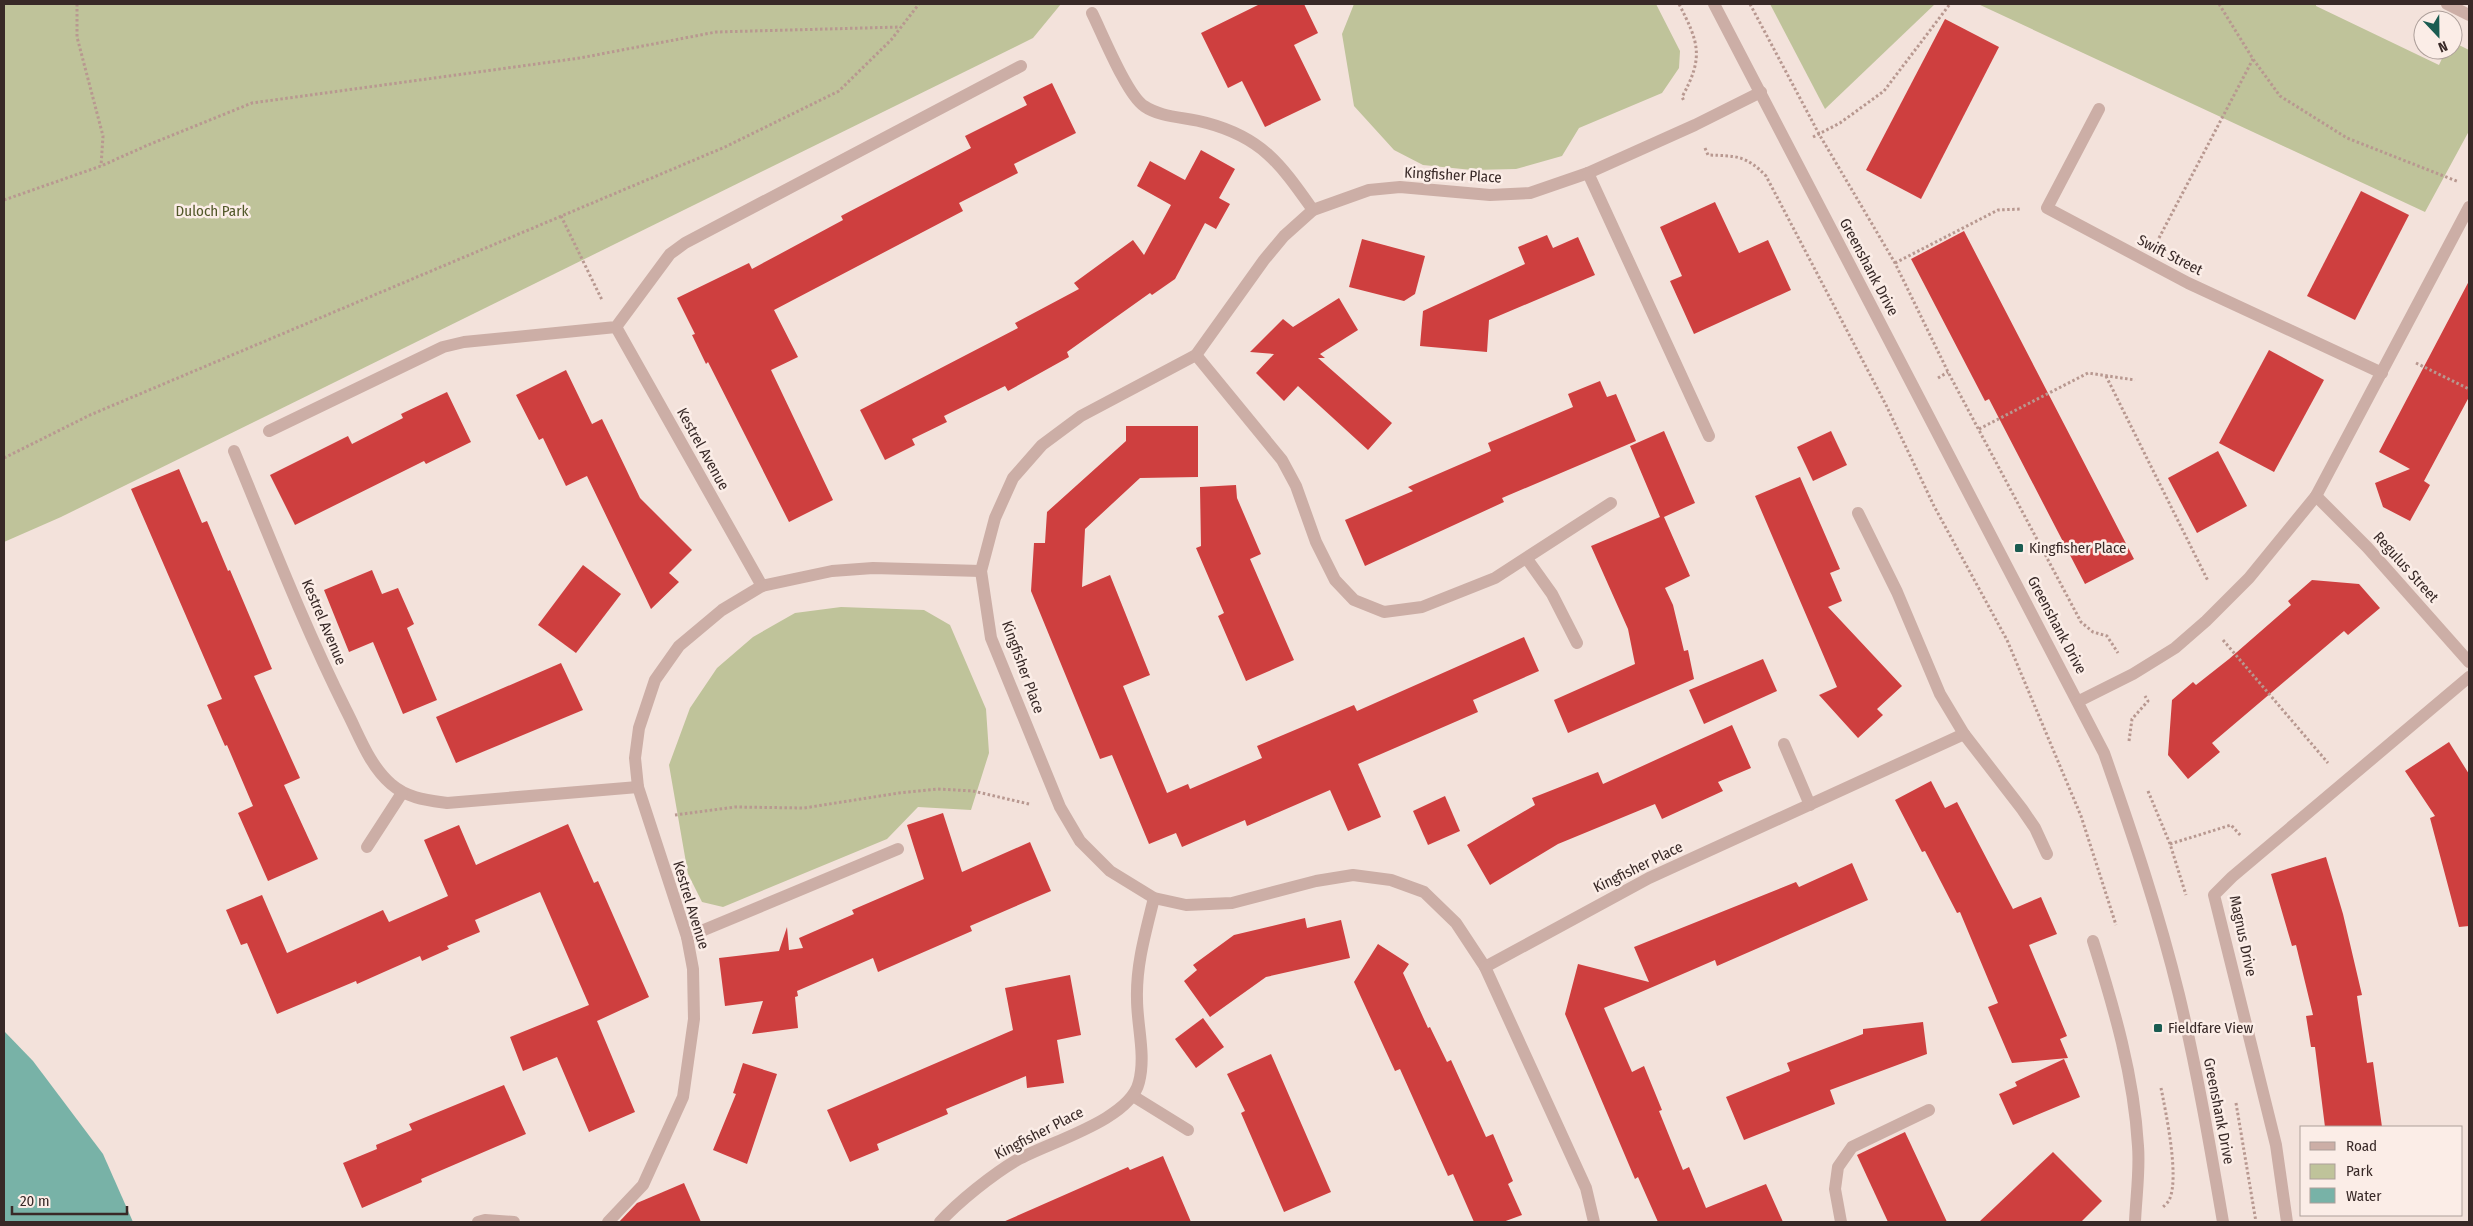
<svg xmlns="http://www.w3.org/2000/svg" width="2473" height="1226" font-family="'Fira Sans Condensed',sans-serif">
	<rect width="100%" height="100%" fill="#f3e2db"/>
	<g fill="#bfc39a">
		<path d="M 4,4 L 1061,4 L 1033,38 L 61,517 L 4,542 Z"/>
		<path d="M 1354,4 L 1656,4 L 1680,51 L 1679,68 L 1662,93 L 1579,128 L 1562,156 L 1516,169 L 1472,170 L 1423,165 L 1394,150 L 1354,106 L 1342,34 Z"/>
		<path d="M 1770,4 L 1935,4 L 1825,109 Z"/>
		<path d="M 1978,4 L 2316,4 L 2316,6 L 2439,65 L 2446,50 L 2453,50 L 2453,42 L 2469,50 L 2469,131 L 2425,212 Z"/>
		<path d="M 841,607 L 924,610 L 950,625 L 986,709 L 989,753 L 971,810 L 918,807 L 887,839 L 723,907 L 702,902 L 688,874 L 669,765 L 690,708 L 717,668 L 753,637 L 795,613 Z"/>
	</g>
	<path fill="#78b2a7" d="M 4,1031 L 33,1061 L 103,1154 L 133,1222 L 4,1222 Z"/>
	<g fill="#ce3f3f">
		<path d="M 1260,4 L 1304,4 L 1318,33 L 1294,45 L 1321,100 L 1265,127 L 1242,81 L 1228,88 L 1201,33 Z"/>
		<path d="M 1945,19 L 1999,47 L 1921,199 L 1866,170 Z"/>
		<path d="M 1052,83 L 1076,133 L 1014,164 L 1018,173 L 959,203 L 963,211 L 774,310 L 798,357 L 771,370 L 833,500 L 789,522 L 708,362 L 706,364 L 692,335 L 695,334 L 677,298 L 749,263 L 752,269 L 843,220 L 841,216 L 971,148 L 965,136 L 1027,105 L 1023,97 Z"/>
		<path d="M 1201,150 L 1235,169 L 1219,198 L 1230,204 L 1216,229 L 1205,223 L 1175,279 L 1152,295 L 1150,293 L 1067,352 L 1069,357 L 1008,391 L 1005,386 L 944,416 L 947,422 L 912,439 L 915,445 L 885,460 L 860,410 L 1018,328 L 1015,323 L 1079,289 L 1074,283 L 1133,240 L 1144,255 L 1171,205 L 1137,186 L 1150,161 L 1185,180 Z"/>
		<path d="M 2361,191 L 2409,215 L 2355,320 L 2307,296 Z"/>
		<path d="M 1715,202 L 1739,253 L 1768,240 L 1791,290 L 1694,334 L 1670,281 L 1682,276 L 1660,227 Z"/>
		<path d="M 1964,231 L 2134,559 L 2085,584 L 1989,399 L 1985,401 L 1911,259 Z"/>
		<path d="M 1547,235 L 1553,248 L 1578,237 L 1595,275 L 1489,320 L 1487,352 L 1420,346 L 1423,311 L 1525,264 L 1518,247 Z"/>
		<path d="M 1362,239 L 1425,256 L 1415,294 L 1404,301 L 1349,287 Z"/>
		<path d="M 2469,281 L 2469,397 L 2424,481 L 2430,485 L 2410,521 L 2383,507 L 2375,483 L 2410,469 L 2379,452 Z"/>
		<path d="M 1339,298 L 1358,330 L 1320,354 L 1325,358 L 1318,358 L 1392,423 L 1368,450 L 1298,386 L 1284,401 L 1256,373 L 1274,354 L 1250,352 L 1283,319 L 1293,327 Z"/>
		<path d="M 2269,350 L 2324,380 L 2274,472 L 2219,443 Z"/>
		<path d="M 566,370 L 592,424 L 602,419 L 640,498 L 692,550 L 669,573 L 679,582 L 651,609 L 587,476 L 566,486 L 543,438 L 539,440 L 516,395 Z"/>
		<path d="M 1600,381 L 1607,397 L 1616,394 L 1636,441 L 1502,498 L 1504,502 L 1365,566 L 1345,520 L 1413,491 L 1408,487 L 1491,451 L 1488,443 L 1573,407 L 1568,394 Z"/>
		<path d="M 447,392 L 471,442 L 426,464 L 424,461 L 295,525 L 270,475 L 348,436 L 352,444 L 403,418 L 401,414 Z"/>
		<path d="M 1126,426 L 1198,426 L 1198,477 L 1140,478 L 1085,529 L 1082,587 L 1110,575 L 1150,675 L 1123,686 L 1167,793 L 1188,784 L 1190,789 L 1262,758 L 1257,746 L 1354,705 L 1357,711 L 1524,637 L 1539,671 L 1473,700 L 1478,712 L 1358,764 L 1381,817 L 1348,831 L 1330,790 L 1247,826 L 1245,820 L 1182,847 L 1176,833 L 1149,844 L 1112,755 L 1100,759 L 1031,591 L 1034,543 L 1045,543 L 1047,512 L 1126,441 Z"/>
		<path d="M 1664,431 L 1695,503 L 1664,517 L 1690,576 L 1665,588 L 1673,605 L 1684,651 L 1688,650 L 1694,679 L 1568,733 L 1554,700 L 1635,664 L 1628,629 L 1591,546 L 1660,517 L 1630,446 Z"/>
		<path d="M 1831,431 L 1847,465 L 1813,481 L 1797,447 Z"/>
		<path d="M 2218,451 L 2247,506 L 2197,533 L 2168,478 Z"/>
		<path d="M 179,469 L 202,523 L 207,521 L 228,571 L 230,570 L 272,669 L 254,676 L 300,778 L 284,785 L 318,859 L 268,881 L 238,813 L 253,806 L 227,745 L 225,746 L 207,705 L 222,699 L 131,489 Z"/>
		<path d="M 1800,477 L 1840,569 L 1830,573 L 1842,601 L 1828,607 L 1902,686 L 1877,709 L 1883,715 L 1858,738 L 1819,695 L 1837,687 L 1755,496 Z"/>
		<path d="M 1236,485 L 1237,498 L 1261,554 L 1250,559 L 1294,660 L 1246,681 L 1218,616 L 1224,613 L 1196,548 L 1201,546 L 1200,487 Z"/>
		<path d="M 583,565 L 621,594 L 576,653 L 538,625 Z"/>
		<path d="M 372,570 L 382,594 L 398,588 L 414,624 L 407,628 L 437,700 L 403,714 L 373,642 L 349,652 L 324,590 Z"/>
		<path d="M 2312,580 L 2359,584 L 2380,608 L 2348,635 L 2344,631 L 2212,743 L 2220,752 L 2188,779 L 2168,755 L 2172,700 L 2193,682 L 2196,685 L 2229,659 L 2291,605 L 2288,601 Z"/>
		<path d="M 1763,659 L 1777,691 L 1704,724 L 1689,690 Z"/>
		<path d="M 561,663 L 583,710 L 456,763 L 436,717 Z"/>
		<path d="M 1732,725 L 1751,768 L 1718,782 L 1723,791 L 1662,819 L 1655,804 L 1558,844 L 1490,885 L 1467,845 L 1535,805 L 1532,798 L 1598,772 L 1603,784 Z"/>
		<path d="M 2449,742 L 2469,774 L 2469,926 L 2459,927 L 2430,818 L 2435,816 L 2405,771 Z"/>
		<path d="M 1931,781 L 1945,808 L 1957,802 L 2013,909 L 2041,897 L 2057,934 L 2029,945 L 2067,1036 L 2060,1039 L 2068,1058 L 2012,1063 L 1988,1007 L 1998,1003 L 1960,912 L 1957,913 L 1925,851 L 1922,852 L 1895,800 Z"/>
		<path d="M 1445,796 L 1460,831 L 1428,845 L 1413,811 Z"/>
		<path d="M 943,813 L 962,872 L 1030,842 L 1051,891 L 970,926 L 972,931 L 878,972 L 873,958 L 797,991 L 798,996 L 795,997 L 798,1028 L 752,1034 L 763,1001 L 725,1006 L 719,958 L 779,951 L 787,927 L 789,950 L 803,948 L 799,938 L 854,914 L 852,910 L 924,879 L 907,825 Z"/>
		<path d="M 568,824 L 594,883 L 598,881 L 649,997 L 597,1021 L 635,1112 L 589,1132 L 557,1057 L 523,1071 L 510,1037 L 589,1005 L 540,892 L 475,920 L 480,932 L 447,946 L 449,949 L 422,961 L 420,956 L 357,984 L 356,981 L 277,1014 L 247,943 L 241,945 L 226,910 L 262,895 L 287,953 L 383,910 L 389,922 L 448,896 L 424,840 L 459,825 L 476,865 Z"/>
		<path d="M 2326,857 L 2343,914 L 2362,995 L 2357,996 L 2367,1063 L 2373,1062 L 2382,1127 L 2325,1127 L 2315,1047 L 2311,1047 L 2306,1016 L 2313,1015 L 2296,945 L 2292,946 L 2271,874 Z"/>
		<path d="M 1852,863 L 1868,900 L 1717,966 L 1715,960 L 1604,1008 L 1632,1072 L 1644,1066 L 1662,1110 L 1659,1111 L 1683,1170 L 1689,1167 L 1706,1208 L 1766,1184 L 1783,1222 L 1658,1222 L 1638,1177 L 1635,1179 L 1565,1014 L 1578,964 L 1649,982 L 1634,947 L 1796,882 L 1799,887 Z"/>
		<path d="M 1305,918 L 1307,928 L 1341,920 L 1350,958 L 1266,977 L 1210,1017 L 1184,981 L 1197,970 L 1193,965 L 1234,935 Z"/>
		<path d="M 1378,944 L 1409,964 L 1403,973 L 1428,1028 L 1430,1027 L 1447,1062 L 1451,1060 L 1486,1137 L 1493,1134 L 1513,1181 L 1508,1184 L 1522,1215 L 1503,1222 L 1474,1222 L 1453,1174 L 1448,1176 L 1400,1069 L 1395,1071 L 1354,982 Z"/>
		<path d="M 1070,975 L 1081,1035 L 1057,1040 L 1064,1083 L 1027,1088 L 1026,1076 L 946,1109 L 948,1114 L 877,1144 L 879,1150 L 850,1162 L 827,1110 L 1013,1030 L 1005,988 Z"/>
		<path d="M 1203,1018 L 1224,1047 L 1196,1068 L 1175,1039 Z"/>
		<path d="M 1923,1022 L 1927,1054 L 1830,1090 L 1835,1104 L 1744,1140 L 1726,1097 L 1790,1071 L 1787,1063 L 1863,1034 L 1863,1029 Z"/>
		<path d="M 1271,1054 L 1331,1192 L 1284,1212 L 1241,1113 L 1245,1111 L 1227,1074 Z"/>
		<path d="M 2064,1059 L 2080,1097 L 2013,1125 L 1999,1094 L 2017,1086 L 2015,1082 Z"/>
		<path d="M 743,1063 L 777,1074 L 747,1164 L 713,1150 L 736,1094 L 733,1093 Z"/>
		<path d="M 504,1085 L 526,1134 L 421,1179 L 422,1182 L 362,1208 L 343,1163 L 377,1149 L 376,1145 L 412,1130 L 409,1124 Z"/>
		<path d="M 1905,1132 L 1947,1222 L 1888,1222 L 1857,1155 Z"/>
		<path d="M 2053,1152 L 2102,1201 L 2081,1222 L 1979,1222 Z"/>
		<path d="M 1163,1156 L 1191,1222 L 1003,1222 L 1128,1167 L 1130,1170 Z"/>
		<path d="M 684,1183 L 701,1222 L 619,1222 L 637,1203 Z"/>
	</g>
	<g fill="none" stroke-linecap="round" stroke-linejoin="round">
		<g stroke="#b89890" stroke-width="3" stroke-dasharray="2.5 2.5" stroke-linecap="butt">
			<path d="M 77,4 L 77,37 L 103,136 L 101,166"/>
			<path d="M 1679,4 C 1699,43 1704,57 1682,97 L 1684,101"/>
			<path d="M 1750,4 L 1819,134 L 1895,263 L 1948,372 L 2081,622 L 2093,632 L 2107,636 L 2118,653"/>
			<path d="M 2219,4 L 2253,59 L 2280,96 L 2347,138 L 2459,182"/>
			<path d="M 1813,137 L 1840,123 L 1884,91 L 1950,4"/>
			<path d="M 1705,148 L 1708,155 C 1736,156 1746,155 1766,176 L 1886,405 L 1934,506 L 2007,640 L 2081,816 L 2116,925"/>
			<path d="M 4,200 L 101,166 L 148,145 L 252,103 L 580,58 L 716,32 L 900,27"/>
			<path d="M 561,216 L 602,300"/>
			<path d="M 2159,238 L 2253,59"/>
			<path d="M 1895,263 L 1998,210 L 2021,209"/>
			<path d="M 2416,363 L 2469,389"/>
			<path d="M 2106,376 L 2208,581"/>
			<path d="M 1938,378 L 1948,372"/>
			<path d="M 1979,429 L 2088,373 L 2135,380"/>
			<path d="M 4,458 L 90,415 L 725,147 L 839,91 L 891,40 L 919,4"/>
			<path d="M 2223,640 L 2328,763"/>
			<path d="M 2129,741 L 2132,719 L 2148,701 L 2145,696"/>
			<path d="M 2148,791 L 2170,844 L 2186,895"/>
			<path d="M 675,815 L 735,807 L 804,808 L 899,793 L 938,789 L 973,791 L 1029,804"/>
			<path d="M 2170,844 L 2231,825 L 2241,836"/>
			<path d="M 2161,1088 C 2166,1113 2179,1175 2170,1198 C 2169,1202 2165,1205 2163,1207"/>
			<path d="M 2236,1103 L 2256,1222"/>
		</g>
		<g stroke="#ccaea6" stroke-width="12">
			<path d="M 1714,4 L 2104,753 C 2132,833 2159,913 2179,995 C 2197,1070 2210,1146 2223,1222"/>
			<path d="M 2447,4 L 2469,15"/>
			<path d="M 1092,13 C 1102,33 1127,95 1144,106 C 1161,118 1187,117 1207,123 C 1263,138 1281,165 1313,210"/>
			<path d="M 1761,92 L 1695,125 L 1588,173 L 1530,193 L 1490,195 L 1400,187 L 1369,190 L 1313,210 L 1284,236 L 1264,260 L 1196,355 L 1081,416 L 1042,445 L 1013,478 L 995,518 L 981,571 L 991,638 L 1060,807 L 1080,841 L 1110,871 L 1154,898 L 1186,905 L 1232,903 L 1316,881 L 1353,875 L 1391,880 L 1424,892 L 1456,923 L 1485,967 L 1649,878 L 1964,734"/>
			<path d="M 2099,109 L 2047,208 L 2188,283 L 2382,373"/>
			<path d="M 1588,173 L 1709,436"/>
			<path d="M 616,327 L 762,586 L 832,571 L 873,568 L 981,571"/>
			<path d="M 1196,355 L 1282,460 L 1296,486 L 1316,542 L 1335,580 L 1354,600 L 1384,612 L 1422,607 L 1495,578 L 1611,503"/>
			<path d="M 269,431 L 443,347 L 464,342 L 616,327 L 670,254 L 685,243 L 1021,66"/>
			<path d="M 234,451 C 270,538 304,626 346,710 C 359,735 369,765 391,784 C 407,798 426,800 447,803 L 638,787"/>
			<path d="M 2316,496 L 2367,547 L 2469,662"/>
			<path d="M 1858,513 L 1897,592 L 1940,694 L 1964,734 L 2022,809 L 2035,828 L 2047,854"/>
			<path d="M 1527,559 L 1552,594 L 1577,643"/>
			<path d="M 2079,701 L 2133,674 L 2175,648 L 2206,621 L 2249,578 L 2316,496 L 2469,207"/>
			<path d="M 1784,744 L 1810,805"/>
			<path d="M 367,847 L 402,793"/>
			<path d="M 687,937 L 898,849"/>
			<path d="M 2093,941 C 2114,1008 2134,1076 2138,1146 C 2140,1171 2136,1197 2135,1222"/>
			<path d="M 1485,967 L 1586,1188 L 1594,1222"/>
			<path d="M 1133,1096 L 1188,1130"/>
			<path d="M 478,1222 L 485,1220 L 514,1222"/>
			<path d="M 608,1222 L 643,1185 L 683,1097 L 694,1019 L 693,969 L 687,937 L 638,787 L 635,758 L 639,728 L 655,680 L 679,646 L 722,610 L 762,586"/>
			<path d="M 940,1222 C 958,1202 993,1174 1017,1160 C 1049,1142 1130,1120 1139,1082 C 1146,1055 1137,1026 1137,999 C 1136,964 1146,931 1154,898"/>
			<path d="M 1841,1222 L 1835,1189 L 1838,1167 L 1852,1147 L 1929,1110"/>
			<path d="M 2287,1222 L 2276,1145 L 2214,895 L 2232,877 L 2469,677"/>
		</g>
	</g>
	<g fill="#1a5c51" stroke="#fbede7" stroke-width="2">
		<rect x="2014" y="543" width="10" height="10" rx="2.5"/>
		<rect x="2153" y="1023" width="10" height="10" rx="2.5"/>
	</g>
	<g text-anchor="middle" dominant-baseline="central" stroke-width="5" stroke-linejoin="round" paint-order="stroke">
		<g font-size="15" fill="#382927" stroke="#fbede7">
			<text transform="translate(1453 175) rotate(3)">Kingfisher Place</text>
			<text transform="translate(2170 255) rotate(27)">Swift Street</text>
			<text transform="translate(1869 267) rotate(62)">Greenshank Drive</text>
			<text transform="translate(703 449) rotate(61)">Kestrel Avenue</text>
			<text transform="translate(2406 567) rotate(48)">Regulus Street</text>
			<text transform="translate(324 622) rotate(67)">Kestrel Avenue</text>
			<text transform="translate(2057 625) rotate(62)">Greenshank Drive</text>
			<text transform="translate(1023 667) rotate(70)">Kingfisher Place</text>
			<text transform="translate(1638 867) rotate(-26)">Kingfisher Place</text>
			<text transform="translate(691 905) rotate(73)">Kestrel Avenue</text>
			<text transform="translate(2243 936) rotate(78)">Magnus Drive</text>
			<text transform="translate(2219 1111) rotate(79)">Greenshank Drive</text>
			<text transform="translate(1039 1133) rotate(-27)">Kingfisher Place</text>
		</g>
		<g font-size="15" fill="#525829" stroke="#fbede7">
			<text x="212" y="211">Duloch Park</text>
		</g>
		<g font-size="15" fill="#382927" stroke="#fbede7" text-anchor="start">
			<text x="2029" y="548">Kingfisher Place</text>
			<text x="2168" y="1028">Fieldfare View</text>
		</g>
	</g>
	<rect width="2473" height="1226" fill="none" stroke="#382927" stroke-width="10"/>
	<rect x="2300" y="1126" width="162" height="90" fill="#fbede7" stroke="#ad9f9a"/>
	<rect x="2310" y="1142" width="25" height="8" fill="#ccaea6" stroke="#ad9f9a"/>
	<text x="2346" y="1151" font-size="15" fill="#382927">Road</text>
	<rect x="2310" y="1164" width="25" height="15" fill="#bfc39a" stroke="#ad9f9a"/>
	<text x="2346" y="1176" font-size="15" fill="#382927">Park</text>
	<rect x="2310" y="1188" width="25" height="15" fill="#78b2a7" stroke="#ad9f9a"/>
	<text x="2346" y="1201" font-size="15" fill="#382927">Water</text>
	<g transform="translate(2438 35) rotate(158)"><circle r="24" fill="#fbede7" stroke="#ad9f9a"/>
	<path d="M0-4L9 19L0 12L-9 19Z" fill="#1a5c51"/>
	<text y="-8" font-size="14" font-weight="bold" text-anchor="middle" fill="#382927">N</text>
	</g>
	<path d="M12 1206v8h115v-8" fill="none" stroke="#382927" stroke-width="2.5"/>
	<text x="20" y="1206" font-size="15" fill="#382927" stroke="#fbede7" stroke-width="4" paint-order="stroke">20 m</text>
</svg>
